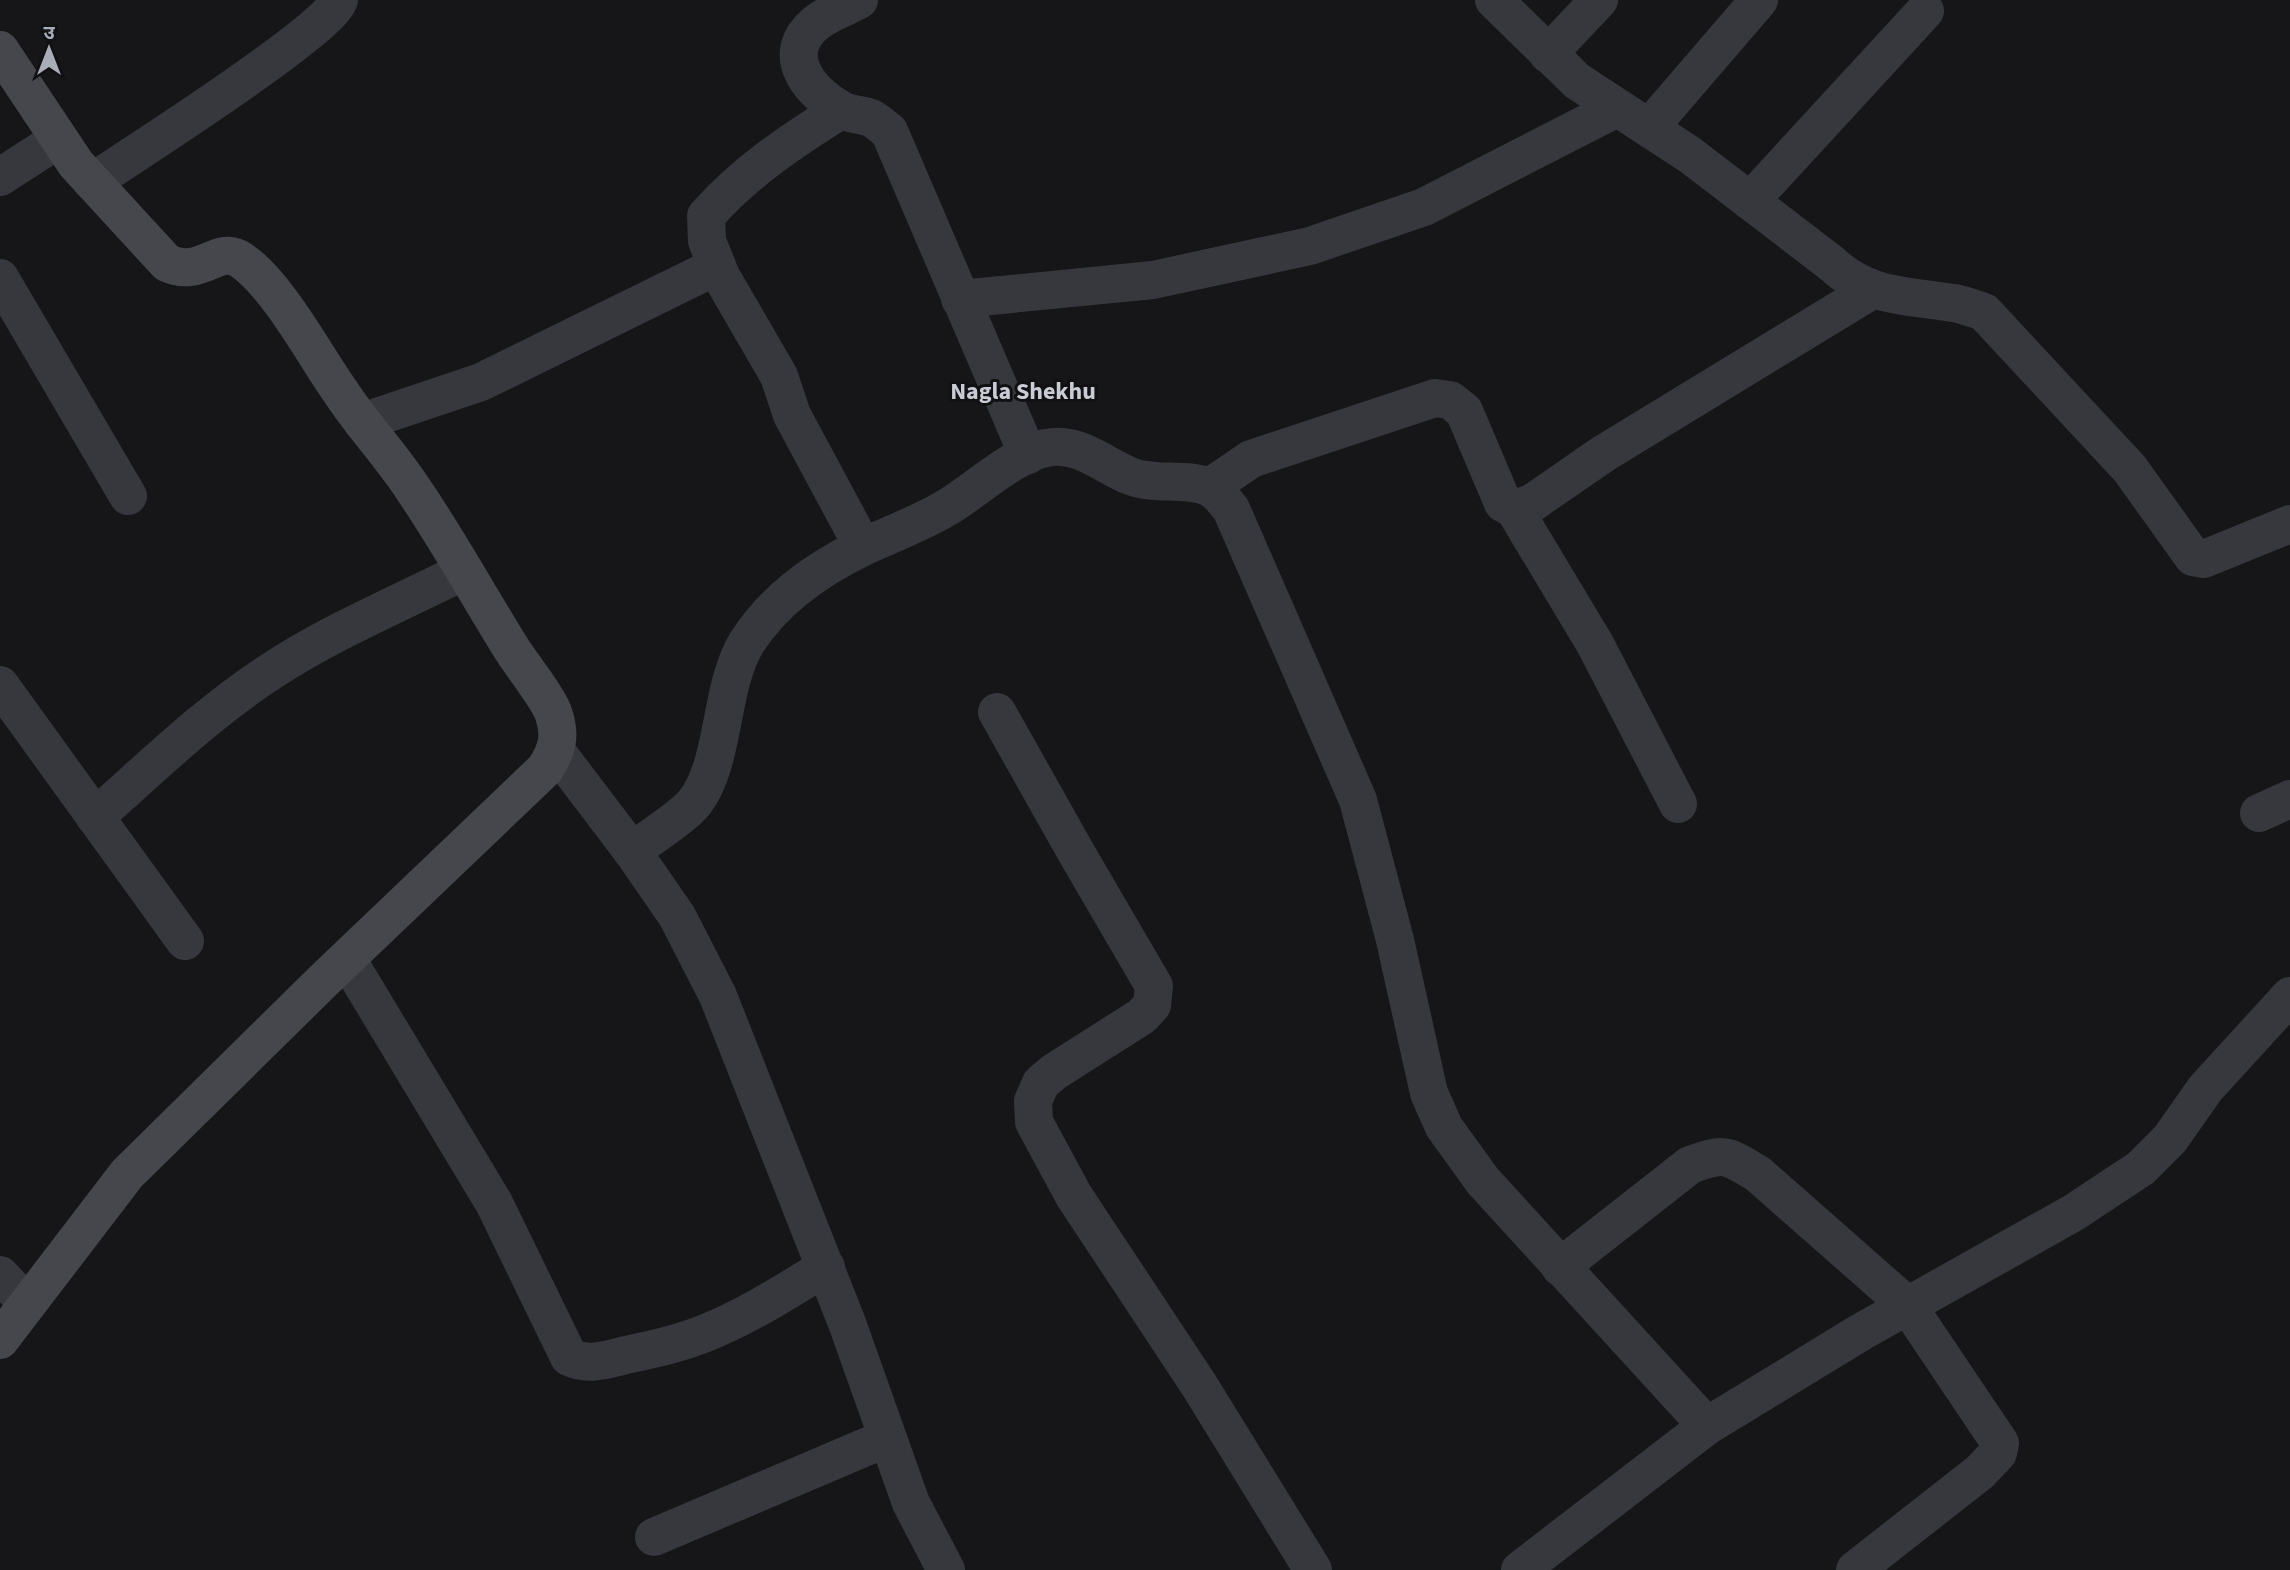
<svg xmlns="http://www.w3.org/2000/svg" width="2290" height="1570" font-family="'Source Sans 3','Noto Sans Devanagari',sans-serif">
	<rect width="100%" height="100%" fill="#161618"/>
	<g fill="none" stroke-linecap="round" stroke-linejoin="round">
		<g stroke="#37383d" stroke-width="38">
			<path d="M 859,0 C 845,8 828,13 816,23 C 779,54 808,90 840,109 C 849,115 861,114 871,118 C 877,121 883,127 889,131 L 1028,455"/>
			<path d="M 1494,0 L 1577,81 L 1690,155 L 1831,263 C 1868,298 1906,295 1953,303 C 1963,304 1974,309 1984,312 L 2130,469 L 2193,557 L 2204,559 L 2290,524"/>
			<path d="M 1548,54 L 1599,0"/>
			<path d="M 841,110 C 793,140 743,173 706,216 L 707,241 L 721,276 L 779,376 L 792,415 L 863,547"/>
			<path d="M 1649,128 L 1759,0"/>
			<path d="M 0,177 L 59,139"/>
			<path d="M 92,182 C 128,158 332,28 339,0"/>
			<path d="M 1750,201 L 1925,11"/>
			<path d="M 0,278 L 128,496"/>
			<path d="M 960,299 L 1153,280 L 1310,246 L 1424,207 L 1617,108"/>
			<path d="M 362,422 L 481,382 L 717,266"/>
			<path d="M 1210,487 L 1251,459 L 1435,398 L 1450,400 L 1464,411 L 1503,503 L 1514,509 L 1532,503 L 1603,454 L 1872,290"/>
			<path d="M 1514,509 L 1595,644 L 1678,804"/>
			<path d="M 0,685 L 185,941"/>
			<path d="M 997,712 L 1077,854 L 1154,986 L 1152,1005 L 1142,1016 L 1054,1072 L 1041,1083 L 1033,1101 L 1034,1122 L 1074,1196 L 1199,1385 L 1313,1570"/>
			<path d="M 556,751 L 632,851 L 677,916 L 718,996 L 847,1323 L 911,1503 L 946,1570"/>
			<path d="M 2259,813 L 2290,799"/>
			<path d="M 95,817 C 153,766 209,711 273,670 C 333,631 400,603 464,571"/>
			<path d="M 632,851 C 649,838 682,818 695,802 C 726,761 719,687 747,642 C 775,598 819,568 865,546 C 894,533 924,522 951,505 C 978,488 1015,454 1046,448 C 1078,441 1103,465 1130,476 C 1155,486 1186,477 1208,487 C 1218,491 1224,501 1231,509 L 1358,800 L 1395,940 L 1429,1093 L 1444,1127 L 1483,1181 L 1707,1426"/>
			<path d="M 347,959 L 494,1203 L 569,1357 C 588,1366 606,1360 626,1355 C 654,1349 682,1343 708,1332 C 750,1315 788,1290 826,1267"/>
			<path d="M 1560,1267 L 1690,1165 C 1725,1152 1727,1155 1758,1174 L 1908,1306 L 2000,1443 L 1998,1453 L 1980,1472 L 1855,1570"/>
			<path d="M 0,1275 L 27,1303"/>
			<path d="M 654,1537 L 887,1438"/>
			<path d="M 1520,1570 L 1707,1426 L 1861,1332 L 2073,1213 L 2141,1168 L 2170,1139 L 2205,1089 L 2290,996"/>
		</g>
		<path stroke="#45474d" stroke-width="38" d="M 0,50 L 76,164 L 167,263 C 201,279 218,244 241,260 C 277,284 314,354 340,391 C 362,425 391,455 413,489 C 448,540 478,595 511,648 C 521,664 550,700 554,715 C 561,737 557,750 545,769 L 324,980 L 127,1174 L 0,1340"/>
	</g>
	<g text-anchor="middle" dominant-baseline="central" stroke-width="6" stroke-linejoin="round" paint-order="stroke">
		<g font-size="24" font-weight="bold" fill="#c9ccd4" stroke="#111113">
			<text x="1023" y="391">Nagla Shekhu</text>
		</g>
	</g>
	<g transform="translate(49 49)" stroke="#111113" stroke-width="5" paint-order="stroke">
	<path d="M0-5L12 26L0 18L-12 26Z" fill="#a8adb8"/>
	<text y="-10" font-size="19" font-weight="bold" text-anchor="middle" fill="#a8adb8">उ</text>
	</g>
</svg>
